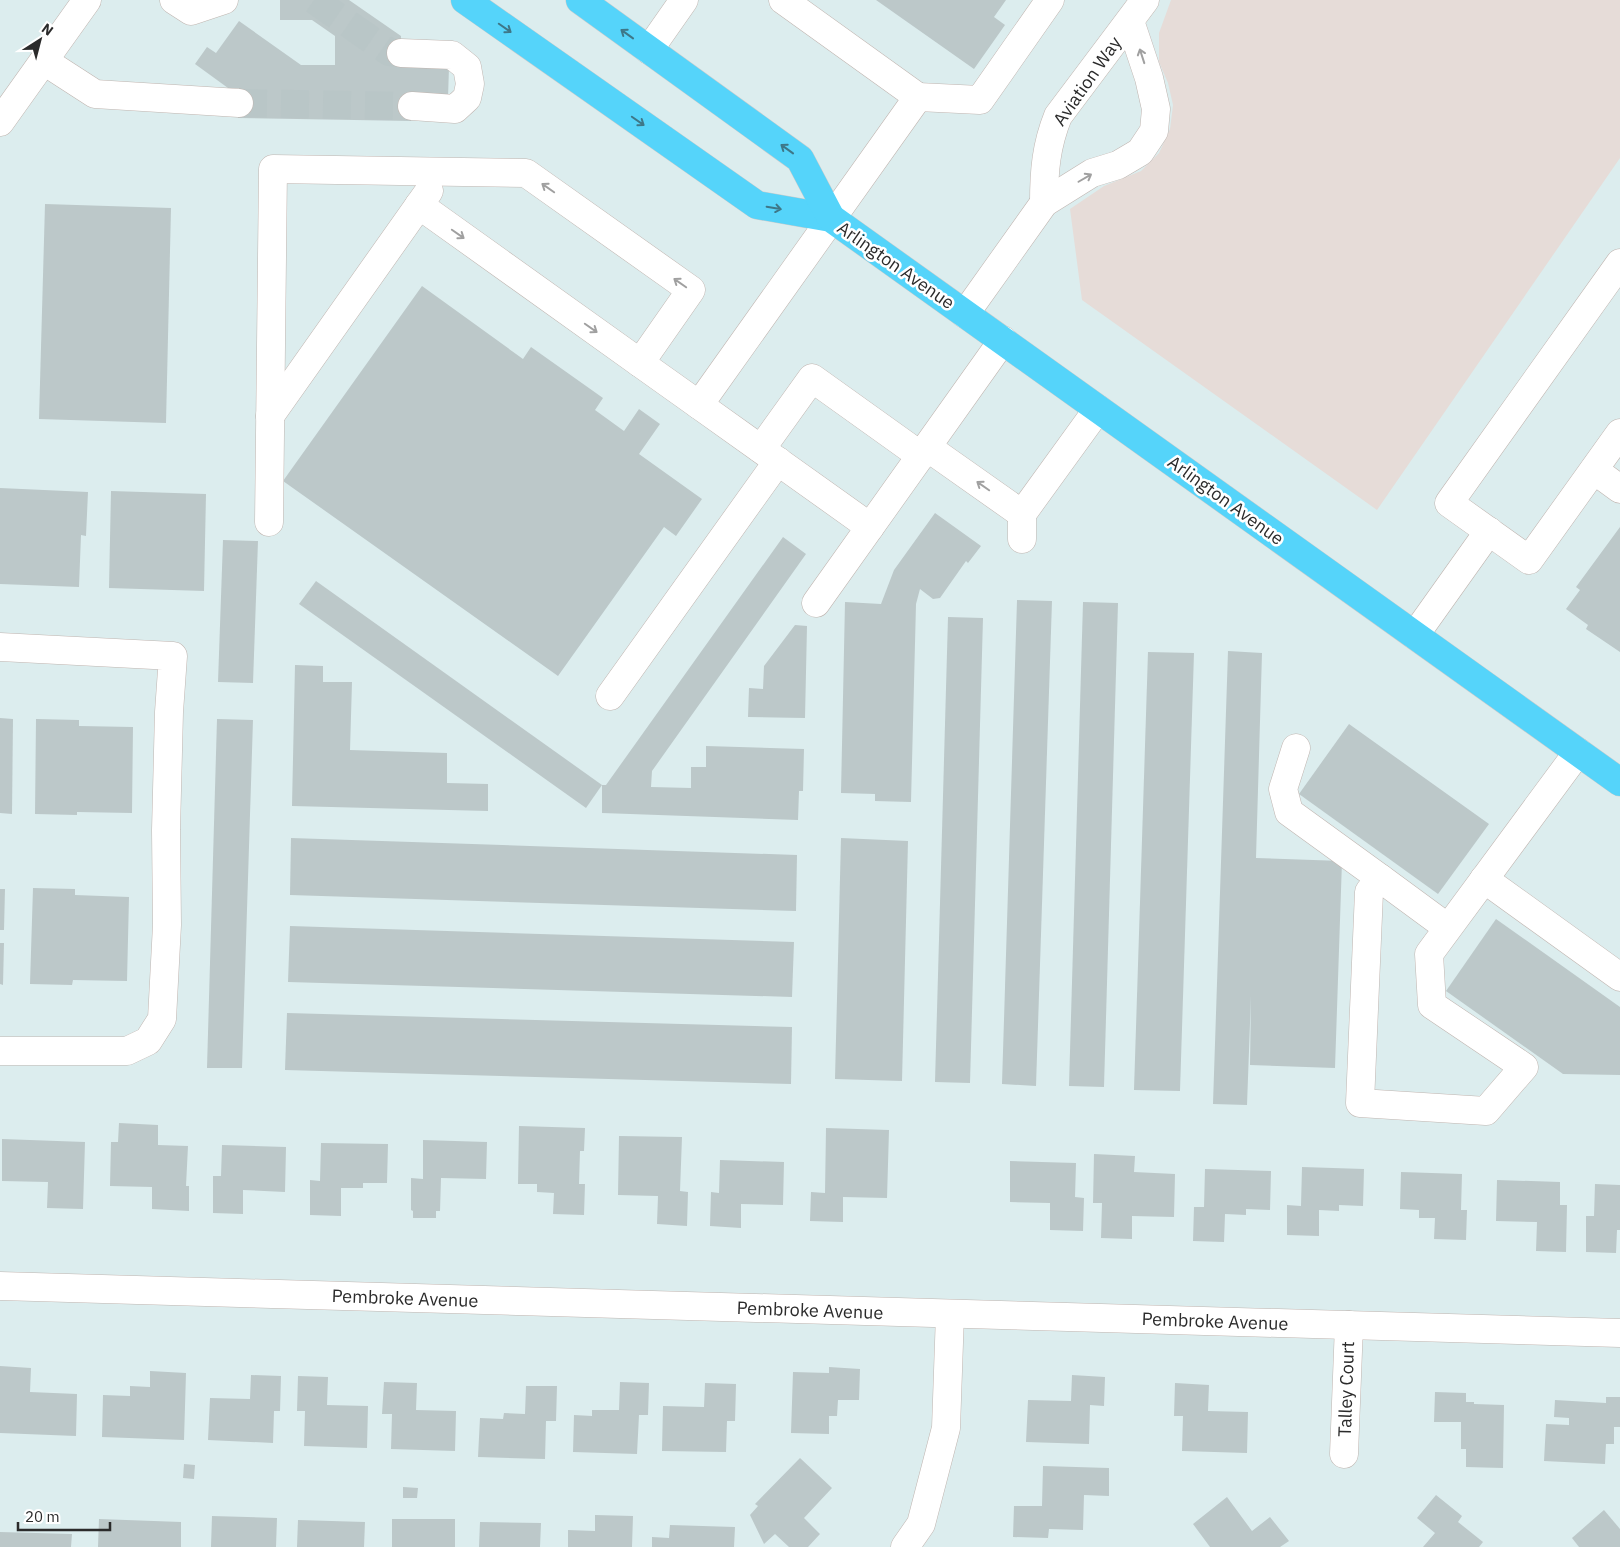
<svg xmlns="http://www.w3.org/2000/svg" width="1620" height="1547" font-family="'IBM Plex Sans',sans-serif">
	<rect width="100%" height="100%" fill="#dcedee"/>
	<path fill="#e6dcd8" d="M 1171,0 L 1620,0 L 1620,158 L 1377,510 L 1082,300 L 1070,209 L 1104,186 L 1141,171 L 1159,153 L 1170,129 L 1173,105 L 1168,83 L 1159,62 L 1159,33 Z"/>
	<g fill="#bcc8c9">
		<path d="M 280,0 L 349,0 L 401,36 L 400,67 L 449,67 L 448,98 L 412,98 L 411,121 L 238,118 L 239,88 L 228,88 L 195,64 L 207,47 L 216,53 L 239,21 L 301,65 L 335,65 L 335,36 L 312,20 L 280,20 Z"/>
		<path d="M 876,0 L 1006,0 L 994,17 L 1005,25 L 974,69 Z"/>
		<path d="M 45,204 L 171,208 L 166,423 L 39,419 Z"/>
		<path d="M 422,286 L 523,359 L 531,347 L 603,398 L 595,410 L 624,431 L 639,409 L 660,424 L 639,454 L 702,499 L 676,536 L 664,527 L 558,676 L 283,481 Z"/>
		<path d="M 0,488 L 88,492 L 86,536 L 81,535 L 79,587 L 0,584 Z"/>
		<path d="M 111,491 L 206,494 L 204,591 L 109,588 Z"/>
		<path d="M 935,513 L 981,546 L 968,563 L 966,561 L 940,598 L 933,599 L 920,589 L 916,604 L 911,802 L 875,801 L 875,794 L 841,793 L 845,602 L 881,604 L 894,570 Z"/>
		<path d="M 1620,527 L 1620,652 L 1586,629 L 1588,625 L 1566,609 L 1580,590 L 1576,587 Z"/>
		<path d="M 783,537 L 806,554 L 652,771 L 651,787 L 691,788 L 691,767 L 706,767 L 706,746 L 804,749 L 803,791 L 799,791 L 798,820 L 602,813 L 602,785 L 606,785 Z"/>
		<path d="M 223,540 L 258,541 L 253,683 L 218,682 Z"/>
		<path d="M 316,581 L 602,785 L 586,808 L 299,604 Z"/>
		<path d="M 1017,600 L 1052,601 L 1036,1086 L 1002,1084 Z"/>
		<path d="M 1083,602 L 1118,603 L 1104,1087 L 1069,1086 Z"/>
		<path d="M 948,617 L 983,618 L 970,1083 L 935,1082 Z"/>
		<path d="M 795,625 L 807,626 L 805,718 L 748,717 L 749,688 L 763,689 L 764,666 Z"/>
		<path d="M 1228,651 L 1262,653 L 1256,858 L 1342,861 L 1335,1068 L 1250,1065 L 1251,996 L 1247,1105 L 1213,1104 Z"/>
		<path d="M 1148,652 L 1194,653 L 1180,1091 L 1134,1090 Z"/>
		<path d="M 295,665 L 323,666 L 323,682 L 352,682 L 350,750 L 447,753 L 447,783 L 488,784 L 488,811 L 292,806 Z"/>
		<path d="M 0,718 L 13,719 L 12,814 L 0,813 Z"/>
		<path d="M 36,719 L 79,720 L 79,726 L 133,727 L 132,813 L 77,812 L 77,815 L 35,814 Z"/>
		<path d="M 217,719 L 253,720 L 242,1068 L 207,1068 Z"/>
		<path d="M 1349,724 L 1489,824 L 1438,894 L 1299,794 Z"/>
		<path d="M 291,838 L 797,855 L 796,911 L 290,895 Z"/>
		<path d="M 841,838 L 908,841 L 902,1081 L 835,1079 Z"/>
		<path d="M 33,888 L 75,889 L 75,895 L 129,897 L 127,981 L 73,980 L 72,985 L 30,984 Z"/>
		<path d="M 0,889 L 5,889 L 4,930 L 0,930 Z"/>
		<path d="M 1496,919 L 1620,1007 L 1620,1075 L 1563,1074 L 1446,991 Z"/>
		<path d="M 290,926 L 794,942 L 792,997 L 288,982 Z"/>
		<path d="M 0,943 L 4,943 L 3,985 L 0,984 Z"/>
		<path d="M 287,1013 L 792,1027 L 791,1084 L 285,1070 Z"/>
		<path d="M 119,1123 L 158,1125 L 158,1145 L 188,1146 L 186,1186 L 189,1186 L 189,1211 L 152,1209 L 152,1187 L 110,1186 L 111,1142 L 118,1142 Z"/>
		<path d="M 519,1126 L 585,1128 L 584,1151 L 580,1151 L 579,1184 L 585,1184 L 584,1215 L 553,1214 L 554,1193 L 537,1192 L 537,1184 L 518,1184 Z"/>
		<path d="M 826,1128 L 889,1130 L 887,1198 L 843,1197 L 843,1222 L 810,1221 L 811,1192 L 825,1193 Z"/>
		<path d="M 619,1136 L 682,1137 L 680,1191 L 688,1192 L 687,1226 L 657,1224 L 658,1196 L 618,1195 Z"/>
		<path d="M 2,1139 L 85,1142 L 83,1209 L 47,1208 L 48,1182 L 2,1181 Z"/>
		<path d="M 423,1140 L 487,1142 L 486,1179 L 441,1178 L 440,1211 L 436,1211 L 436,1218 L 413,1218 L 413,1211 L 411,1210 L 411,1178 L 423,1179 Z"/>
		<path d="M 321,1143 L 388,1144 L 387,1183 L 363,1183 L 363,1188 L 341,1188 L 341,1216 L 310,1215 L 310,1180 L 320,1181 Z"/>
		<path d="M 222,1145 L 286,1147 L 285,1192 L 243,1190 L 243,1214 L 213,1213 L 213,1176 L 221,1176 Z"/>
		<path d="M 1094,1154 L 1135,1156 L 1134,1172 L 1175,1174 L 1174,1217 L 1132,1216 L 1132,1239 L 1101,1238 L 1102,1203 L 1093,1203 Z"/>
		<path d="M 720,1160 L 784,1162 L 783,1205 L 741,1204 L 741,1228 L 710,1226 L 711,1192 L 719,1193 Z"/>
		<path d="M 1010,1161 L 1076,1163 L 1075,1197 L 1084,1198 L 1083,1231 L 1050,1230 L 1050,1203 L 1010,1202 Z"/>
		<path d="M 1302,1167 L 1364,1169 L 1363,1206 L 1339,1205 L 1339,1211 L 1319,1210 L 1319,1236 L 1287,1235 L 1287,1205 L 1301,1206 Z"/>
		<path d="M 1205,1169 L 1271,1171 L 1270,1210 L 1246,1209 L 1246,1215 L 1225,1214 L 1224,1242 L 1193,1241 L 1194,1207 L 1204,1207 Z"/>
		<path d="M 1401,1172 L 1462,1174 L 1461,1210 L 1467,1210 L 1466,1240 L 1434,1239 L 1435,1218 L 1419,1218 L 1419,1210 L 1400,1209 Z"/>
		<path d="M 1497,1180 L 1560,1182 L 1560,1205 L 1567,1205 L 1566,1252 L 1536,1251 L 1537,1222 L 1496,1221 Z"/>
		<path d="M 1595,1184 L 1620,1185 L 1620,1230 L 1617,1230 L 1616,1253 L 1586,1252 L 1586,1216 L 1594,1216 Z"/>
		<path d="M 0,1366 L 31,1368 L 30,1392 L 77,1394 L 76,1436 L 0,1433 Z"/>
		<path d="M 829,1367 L 860,1369 L 859,1400 L 838,1400 L 837,1416 L 829,1416 L 829,1434 L 791,1433 L 793,1372 L 829,1373 Z"/>
		<path d="M 150,1371 L 186,1373 L 184,1440 L 102,1437 L 103,1395 L 130,1396 L 130,1386 L 150,1387 Z"/>
		<path d="M 251,1375 L 281,1376 L 280,1411 L 274,1411 L 273,1443 L 208,1440 L 210,1398 L 250,1399 Z"/>
		<path d="M 1072,1375 L 1105,1377 L 1104,1406 L 1090,1405 L 1089,1444 L 1026,1442 L 1028,1400 L 1071,1401 Z"/>
		<path d="M 298,1376 L 328,1377 L 327,1405 L 368,1406 L 367,1448 L 304,1446 L 305,1411 L 297,1411 Z"/>
		<path d="M 384,1382 L 417,1383 L 416,1410 L 456,1411 L 455,1451 L 391,1449 L 392,1414 L 382,1414 Z"/>
		<path d="M 620,1382 L 649,1383 L 648,1415 L 639,1415 L 637,1454 L 573,1452 L 574,1415 L 592,1416 L 592,1410 L 619,1410 Z"/>
		<path d="M 705,1383 L 736,1384 L 735,1421 L 727,1421 L 726,1452 L 662,1451 L 663,1406 L 704,1407 Z"/>
		<path d="M 1175,1383 L 1209,1385 L 1208,1411 L 1248,1412 L 1247,1453 L 1182,1451 L 1183,1416 L 1174,1416 Z"/>
		<path d="M 526,1386 L 557,1386 L 556,1421 L 546,1421 L 545,1459 L 478,1457 L 480,1418 L 503,1419 L 504,1413 L 525,1414 Z"/>
		<path d="M 1435,1392 L 1466,1393 L 1466,1402 L 1474,1402 L 1474,1404 L 1504,1405 L 1503,1468 L 1466,1467 L 1466,1449 L 1461,1449 L 1461,1422 L 1434,1422 Z"/>
		<path d="M 1606,1397 L 1620,1397 L 1620,1427 L 1614,1427 L 1614,1444 L 1606,1444 L 1605,1464 L 1544,1461 L 1546,1424 L 1569,1425 L 1569,1418 L 1554,1417 L 1555,1400 L 1606,1403 Z"/>
		<path d="M 800,1458 L 832,1488 L 804,1518 L 820,1534 L 808,1547 L 789,1547 L 775,1534 L 764,1544 L 750,1515 L 758,1506 L 755,1504 Z"/>
		<path d="M 184,1464 L 195,1465 L 194,1479 L 183,1478 Z"/>
		<path d="M 1043,1466 L 1109,1468 L 1109,1496 L 1084,1495 L 1083,1530 L 1049,1529 L 1048,1538 L 1013,1537 L 1014,1506 L 1042,1506 Z"/>
		<path d="M 403,1487 L 418,1488 L 417,1498 L 403,1498 Z"/>
		<path d="M 1436,1495 L 1462,1516 L 1458,1522 L 1483,1542 L 1479,1547 L 1423,1547 L 1435,1533 L 1417,1518 Z"/>
		<path d="M 1227,1497 L 1252,1531 L 1270,1517 L 1289,1541 L 1280,1547 L 1210,1547 L 1193,1524 Z"/>
		<path d="M 1604,1510 L 1620,1529 L 1620,1547 L 1579,1547 L 1572,1538 Z"/>
		<path d="M 595,1515 L 633,1516 L 632,1547 L 568,1547 L 568,1530 L 595,1531 Z"/>
		<path d="M 212,1516 L 277,1518 L 276,1547 L 211,1547 Z"/>
		<path d="M 99,1519 L 181,1522 L 181,1547 L 98,1547 Z"/>
		<rect x="392" y="1519" width="63" height="28"/>
		<path d="M 298,1520 L 365,1522 L 364,1547 L 297,1547 Z"/>
		<path d="M 480,1522 L 541,1523 L 540,1547 L 479,1547 Z"/>
		<path d="M 670,1525 L 735,1527 L 734,1547 L 652,1547 L 652,1537 L 669,1538 Z"/>
		<path d="M 0,1532 L 72,1534 L 71,1547 L 0,1547 Z"/>
	</g>
	<g fill="none" stroke-linecap="round" stroke-linejoin="round">
		<g stroke="#b9c6c7" stroke-width="28" stroke-dasharray="28 14" stroke-linecap="butt">
			<path d="M 314,0 L 389,52 L 401,53"/>
			<path d="M 239,103 L 412,106"/>
		</g>
		<g stroke="#c0b5b0" stroke-width="29">
			<g id="minor">
				<path d="M 174,0 L 191,11 L 224,0"/>
				<path d="M 649,50 L 684,0"/>
				<path d="M 401,53 L 452,55 L 467,67 L 470,84 L 467,98 L 455,109 L 412,106"/>
				<path d="M 44,61 L 95,94 L 239,103"/>
				<path d="M 918,97 L 980,100 L 1050,0"/>
				<path d="M 0,122 L 87,0"/>
				<path d="M 1044,203 C 1044,171 1046,146 1058,116 L 1145,0"/>
				<path d="M 1620,263 L 1449,503 L 1529,560 L 1620,433"/>
				<path d="M 965,314 L 1044,203 L 1092,173 L 1118,165 L 1140,152 L 1154,131 L 1156,109 L 1149,78 L 1130,21"/>
				<path d="M 640,363 L 699,405 L 918,97 L 783,0"/>
				<path d="M 699,405 L 870,527"/>
				<path d="M 270,416 L 429,191"/>
				<path d="M 927,447 L 1022,514"/>
				<path d="M 761,449 L 812,378 L 921,456"/>
				<path d="M 1594,470 L 1620,489"/>
				<path d="M 269,522 L 273,169 L 526,173 L 691,290 L 640,363 L 419,205"/>
				<path d="M 1022,539 L 1022,514 L 1098,409"/>
				<path d="M 816,603 L 1003,340"/>
				<path d="M 1415,635 L 1489,531"/>
				<path d="M 0,647 L 173,656 L 169,712 L 166,830 L 167,925 L 162,1019 L 148,1041 L 127,1051 L 0,1051"/>
				<path d="M 610,696 L 778,461"/>
				<path d="M 1296,748 L 1283,789 L 1289,812 L 1380,878"/>
				<path d="M 1484,879 L 1620,977"/>
				<path d="M 1448,928 L 1380,878 L 1369,892 L 1360,1103 L 1486,1111 L 1524,1067 L 1432,1005 L 1429,954 L 1578,752"/>
				<path d="M 0,1286 L 1620,1333"/>
				<path d="M 1344,1454 L 1349,1325"/>
				<path d="M 905,1547 L 921,1524 L 946,1428 L 950,1314"/>
			</g>
		</g>
		<g stroke="#ccc" stroke-width="29">
			<g id="major">
				<path d="M 465,0 L 757,205 L 831,218 L 1620,782"/>
				<path d="M 580,0 L 800,159 L 831,218"/>
			</g>
		</g>
		<use href="#minor" stroke="#fff" stroke-width="28"/>
		<use href="#major" stroke="#55d4fa" stroke-width="28"/>
	</g>
	<defs><path id="oneway-shaft" d="M-6 0H5M1.5-3L5.5 0L1.5 3" fill="none" stroke-width="1.6" stroke-linecap="round" stroke-linejoin="round" transform="scale(1.25)"/></defs>
	<g stroke="#3e7788">
		<use href="#oneway-shaft" transform="translate(505 28) rotate(35)"/>
		<use href="#oneway-shaft" transform="translate(627 34) rotate(-144)"/>
		<use href="#oneway-shaft" transform="translate(638 121) rotate(35)"/>
		<use href="#oneway-shaft" transform="translate(787 149) rotate(-144)"/>
		<use href="#oneway-shaft" transform="translate(774 208) rotate(10)"/>
	</g>
	<g stroke="#a0a0a0">
		<use href="#oneway-shaft" transform="translate(1142 56) rotate(-108)"/>
		<use href="#oneway-shaft" transform="translate(1085 178) rotate(-30)"/>
		<use href="#oneway-shaft" transform="translate(548 188) rotate(-145)"/>
		<use href="#oneway-shaft" transform="translate(458 234) rotate(35)"/>
		<use href="#oneway-shaft" transform="translate(680 283) rotate(-145)"/>
		<use href="#oneway-shaft" transform="translate(591 328) rotate(35)"/>
		<use href="#oneway-shaft" transform="translate(983 486) rotate(-145)"/>
	</g>
	<g text-anchor="middle" dominant-baseline="central" stroke-width="5" stroke-linejoin="round" paint-order="stroke">
		<g font-size="18" fill="#2b2b2b" stroke="#fff">
			<text transform="translate(1087 81) rotate(-55)">Aviation Way</text>
			<text transform="translate(896 265) rotate(35)">Arlington Avenue</text>
			<text transform="translate(1226 500) rotate(36)">Arlington Avenue</text>
			<text transform="translate(405 1298) rotate(2)">Pembroke Avenue</text>
			<text transform="translate(810 1310) rotate(2)">Pembroke Avenue</text>
			<text transform="translate(1215 1321) rotate(2)">Pembroke Avenue</text>
			<text transform="translate(1346 1389) rotate(-88)">Talley Court</text>
		</g>
	</g>
	<g transform="translate(40 40) rotate(36)" stroke="#ffffff" stroke-width="4" paint-order="stroke">
	<path d="M0-4L9 19L0 12L-9 19Z" fill="#2b2b2b"/>
	<text y="-8" font-size="14" font-weight="bold" text-anchor="middle" fill="#2b2b2b">N</text>
	</g>
	<path d="M18 1522v8h92v-8" fill="none" stroke="#2b2b2b" stroke-width="2.5"/>
	<text x="25" y="1522" font-size="15" fill="#2b2b2b" stroke="#ffffff" stroke-width="4" paint-order="stroke">20 m</text>
</svg>
